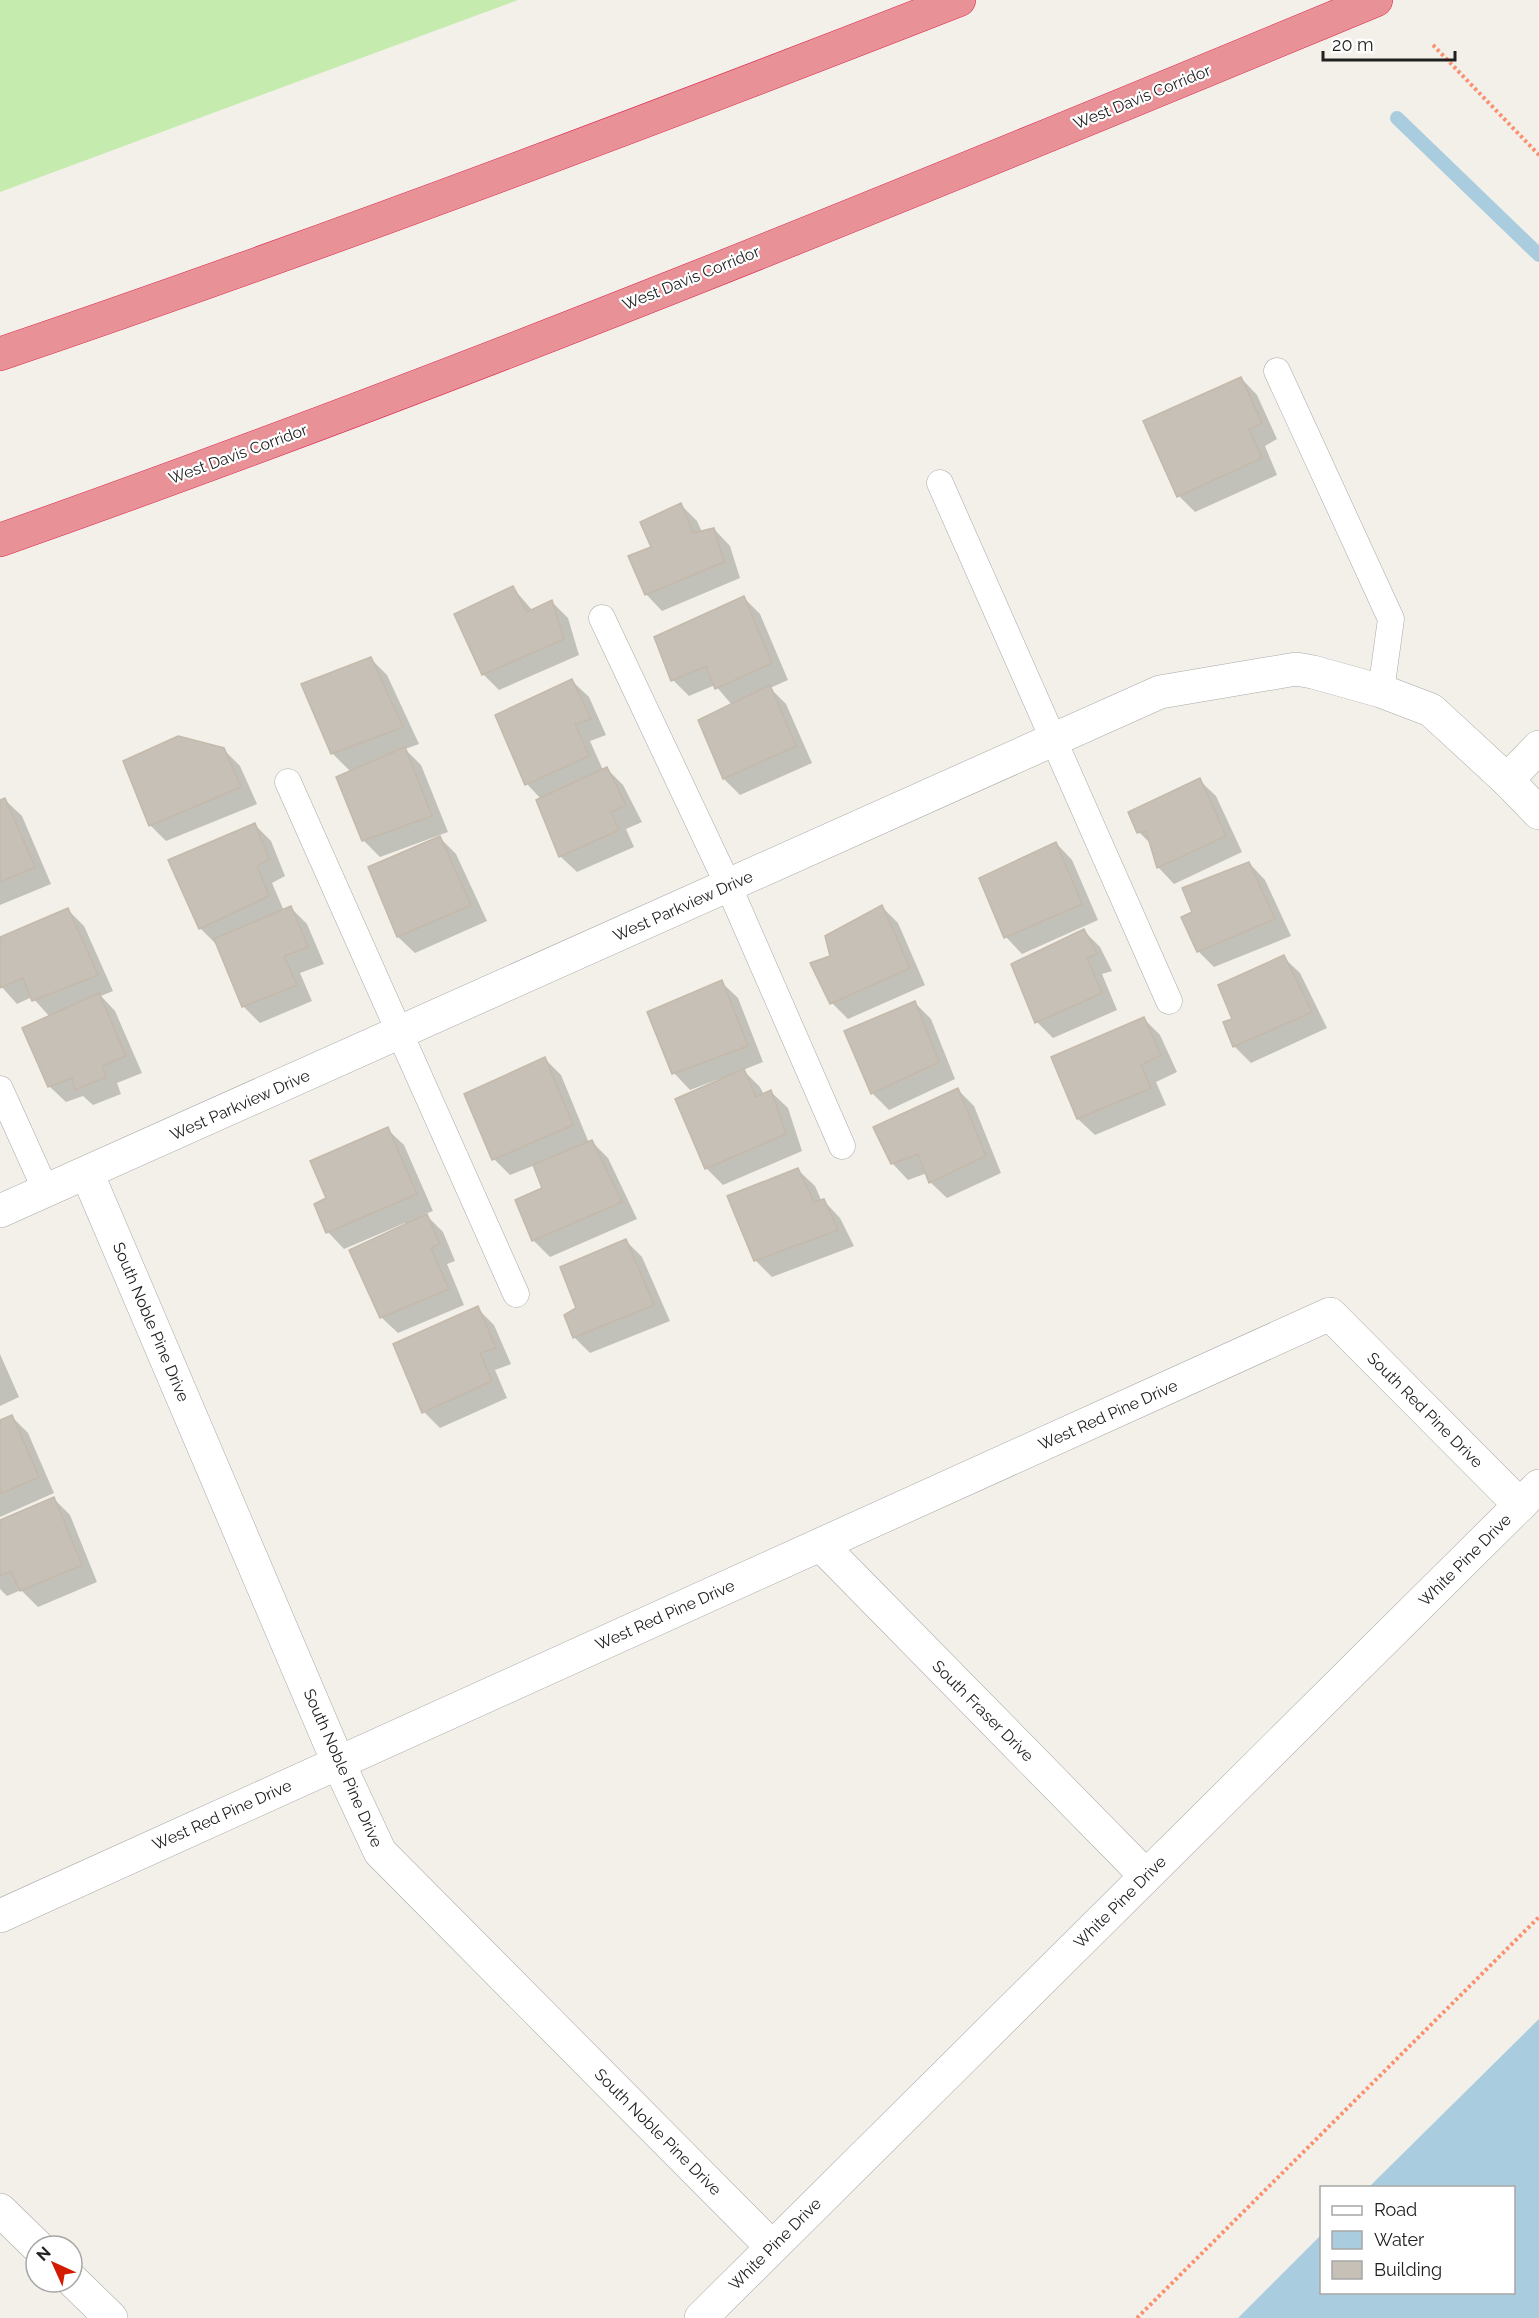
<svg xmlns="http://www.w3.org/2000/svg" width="1539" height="2318" font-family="Raleway,sans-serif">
	<rect width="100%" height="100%" fill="#f2f0e8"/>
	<path fill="#c5ebaf" d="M 0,0 L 518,0 L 0,192 Z"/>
	<path fill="#a9ccdf" d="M 1539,2019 L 1539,2318 L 1238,2318 L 1321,2235 L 1322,2292 L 1514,2292 L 1514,2188 L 1369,2187 Z"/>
	<g fill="#0003">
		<path d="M 1241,378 L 1257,395 L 1277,439 L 1265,446 L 1277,475 L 1195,512 L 1179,496 Z"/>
		<path d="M 681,505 L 697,521 L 702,532 L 714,529 L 730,546 L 740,578 L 662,611 L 646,594 L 652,547 Z"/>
		<path d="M 513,588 L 533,611 L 552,602 L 568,618 L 579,655 L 499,690 L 483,674 Z"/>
		<path d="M 744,598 L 760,614 L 788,680 L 770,688 L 786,704 L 812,763 L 740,795 L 724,779 L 732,705 L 715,685 L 689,696 L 673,680 Z"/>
		<path d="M 371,659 L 387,675 L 419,744 L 405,749 L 421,765 L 448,832 L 380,857 L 363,840 L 351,772 L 333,754 L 303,685 Z"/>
		<path d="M 572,681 L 589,697 L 606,735 L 590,741 L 603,770 L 607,769 L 623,785 L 642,822 L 626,829 L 634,847 L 577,872 L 560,856 L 541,799 L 527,784 L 497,715 Z"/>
		<path d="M 223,749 L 240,766 L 257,804 L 166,841 L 150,825 Z"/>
		<path d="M 1199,780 L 1216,796 L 1242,852 L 1174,884 L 1158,867 L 1152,845 L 1139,832 Z"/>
		<path d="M 5,800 L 22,816 L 51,884 L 0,905 L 0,802 Z"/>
		<path d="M 254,824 L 271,841 L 285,876 L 272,883 L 284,911 L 291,908 L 307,924 L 324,964 L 300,973 L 312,1001 L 260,1023 L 243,1006 L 217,945 L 200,928 L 170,861 Z"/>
		<path d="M 440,838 L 456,854 L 487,921 L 415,953 L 398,937 L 369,868 Z"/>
		<path d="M 1056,843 L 1072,860 L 1098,920 L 1022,954 L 1006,937 Z"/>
		<path d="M 1249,863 L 1265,880 L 1291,936 L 1214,967 L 1198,951 Z"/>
		<path d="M 882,907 L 898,923 L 925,985 L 848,1019 L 832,1003 L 832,957 Z"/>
		<path d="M 67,909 L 84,926 L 113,991 L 101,996 L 115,1011 L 142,1073 L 117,1083 L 121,1094 L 93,1105 L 83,1096 L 66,1102 L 49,1086 L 50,1017 L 32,997 L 17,1004 L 0,985 L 0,938 Z"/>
		<path d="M 1084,931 L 1100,947 L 1112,971 L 1102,974 L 1117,1010 L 1053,1038 L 1037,1022 Z"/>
		<path d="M 1283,957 L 1300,973 L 1327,1028 L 1251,1063 L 1235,1047 L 1225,1023 L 1234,1020 Z"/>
		<path d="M 721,982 L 738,998 L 763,1062 L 743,1070 L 760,1087 L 764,1095 L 771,1092 L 788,1108 L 802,1151 L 723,1185 L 707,1169 L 677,1100 L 720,1082 L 719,1079 L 690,1090 L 674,1073 L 649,1013 Z"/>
		<path d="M 914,1002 L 931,1019 L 955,1079 L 889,1110 L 872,1093 Z"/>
		<path d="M 1144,1019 L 1160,1035 L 1177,1072 L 1156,1082 L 1166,1105 L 1095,1135 L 1078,1119 L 1053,1057 Z"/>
		<path d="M 545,1059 L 561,1075 L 589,1143 L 592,1142 L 608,1158 L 637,1219 L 550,1257 L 534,1241 L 517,1201 L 544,1189 L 535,1165 L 510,1175 L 494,1159 Z"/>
		<path d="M 958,1090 L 974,1106 L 1001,1173 L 947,1198 L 930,1182 L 927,1173 L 908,1180 L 892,1163 Z"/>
		<path d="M 387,1129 L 404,1145 L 433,1211 L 425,1214 L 443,1232 L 455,1261 L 447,1264 L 464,1305 L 398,1333 L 381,1317 L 406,1225 L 405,1223 L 344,1249 L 328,1232 L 328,1198 Z"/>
		<path d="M 798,1170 L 815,1186 L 822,1202 L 824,1201 L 840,1218 L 854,1246 L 772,1277 L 755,1260 Z"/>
		<path d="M 625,1240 L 642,1257 L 670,1321 L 590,1353 L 574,1337 L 578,1309 Z"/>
		<path d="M 477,1308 L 494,1325 L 511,1364 L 495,1370 L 507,1398 L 440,1428 L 424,1412 Z"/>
		<path d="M 0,1354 L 19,1397 L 0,1406 Z"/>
		<path d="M 12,1417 L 28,1433 L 54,1493 L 0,1517 L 0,1421 Z"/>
		<path d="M 54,1499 L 70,1515 L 97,1582 L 38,1607 L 21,1590 L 7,1596 L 0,1589 L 0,1522 Z"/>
	</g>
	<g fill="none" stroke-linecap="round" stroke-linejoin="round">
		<path stroke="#a9ccdf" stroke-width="14" d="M 1397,118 L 1539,255"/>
	</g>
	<g fill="#c7c0b7" stroke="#c4b9aa" stroke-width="1.5">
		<path d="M 1241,377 L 1262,423 L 1249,429 L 1262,458 L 1177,497 L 1143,421 Z"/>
		<path d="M 681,503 L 693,533 L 714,528 L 724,562 L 645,595 L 628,556 L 651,547 L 640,522 Z"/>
		<path d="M 513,586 L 527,612 L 552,600 L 564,639 L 482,675 L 454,614 Z"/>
		<path d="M 744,596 L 772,663 L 715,689 L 706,666 L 671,681 L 654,637 Z"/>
		<path d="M 371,657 L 403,727 L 331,754 L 301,684 Z"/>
		<path d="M 572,679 L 591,719 L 575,724 L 589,756 L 525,785 L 495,715 Z"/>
		<path d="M 770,685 L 796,746 L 723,779 L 698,720 Z"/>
		<path d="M 178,736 L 224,748 L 241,787 L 149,826 L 123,761 Z"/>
		<path d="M 405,747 L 432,816 L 362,841 L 336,777 Z"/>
		<path d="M 607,767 L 626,805 L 611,812 L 619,830 L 559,857 L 536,800 Z"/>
		<path d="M 1200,778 L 1226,836 L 1157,868 L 1146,831 L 1137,833 L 1128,812 Z"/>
		<path d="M 5,798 L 35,867 L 0,882 L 0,800 Z"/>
		<path d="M 255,823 L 269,859 L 257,866 L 269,896 L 199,929 L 168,860 Z"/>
		<path d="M 440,836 L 471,905 L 397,937 L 368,867 Z"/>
		<path d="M 1056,842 L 1082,904 L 1004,938 L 979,878 Z"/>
		<path d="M 1249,862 L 1275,919 L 1197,952 L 1181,917 L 1192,912 L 1182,888 Z"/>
		<path d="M 882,905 L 910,968 L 830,1004 L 810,963 L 830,956 L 825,936 Z"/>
		<path d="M 291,906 L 308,947 L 284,956 L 297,985 L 242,1007 L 214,939 Z"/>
		<path d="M 68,908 L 98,975 L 32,1001 L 23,978 L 0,988 L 0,937 Z"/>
		<path d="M 1084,929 L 1097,954 L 1087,958 L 1102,993 L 1035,1023 L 1011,964 Z"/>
		<path d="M 1284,955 L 1312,1012 L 1233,1047 L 1223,1022 L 1232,1019 L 1218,985 Z"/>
		<path d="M 722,980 L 748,1046 L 672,1074 L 647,1012 Z"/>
		<path d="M 99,993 L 126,1056 L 102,1066 L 106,1077 L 75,1090 L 72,1078 L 48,1087 L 22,1028 Z"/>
		<path d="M 915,1001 L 939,1062 L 871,1094 L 844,1031 Z"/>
		<path d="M 1144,1017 L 1161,1055 L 1141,1065 L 1151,1088 L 1077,1119 L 1051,1057 Z"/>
		<path d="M 545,1057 L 573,1125 L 492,1160 L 464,1094 Z"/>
		<path d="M 744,1069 L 756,1097 L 771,1090 L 786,1134 L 705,1169 L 675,1099 Z"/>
		<path d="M 958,1088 L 986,1156 L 929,1183 L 918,1154 L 891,1164 L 873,1127 Z"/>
		<path d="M 388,1127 L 417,1194 L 326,1233 L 314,1204 L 326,1198 L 310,1161 Z"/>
		<path d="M 592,1140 L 622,1202 L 532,1241 L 515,1200 L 542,1188 L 533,1165 Z"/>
		<path d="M 798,1168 L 814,1202 L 824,1199 L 838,1230 L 754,1261 L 727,1196 Z"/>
		<path d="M 427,1214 L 440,1244 L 431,1248 L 449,1289 L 380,1318 L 349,1250 Z"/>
		<path d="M 626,1239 L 654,1305 L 573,1338 L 564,1315 L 576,1308 L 560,1267 Z"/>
		<path d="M 478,1306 L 496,1348 L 480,1353 L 492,1381 L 422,1413 L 393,1344 Z"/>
		<path d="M 12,1415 L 39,1477 L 0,1494 L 0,1420 Z"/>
		<path d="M 54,1497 L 82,1565 L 20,1591 L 11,1571 L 0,1576 L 0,1520 Z"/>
	</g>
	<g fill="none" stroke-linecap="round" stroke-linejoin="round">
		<g stroke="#a8a8a8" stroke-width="27">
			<g id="lane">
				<path d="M 1277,371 L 1391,619 L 1381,691"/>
				<path d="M 940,483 L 1169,1001"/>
				<path d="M 602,618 L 728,885 L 842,1146"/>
				<path d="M 288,782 L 516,1294"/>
				<path d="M 0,1089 L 46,1191"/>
			</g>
		</g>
		<g stroke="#a8a8a8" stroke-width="34">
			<g id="street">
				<path d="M 1507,780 L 1539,747"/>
				<path d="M 87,1173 L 338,1762 L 380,1852 L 772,2247"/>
				<path d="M 0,1211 L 1160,692 L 1296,669 L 1313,672 L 1381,691 L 1431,710 L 1507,780 L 1539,813"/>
				<path d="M 821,1545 L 1146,1876"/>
				<path d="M 0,1916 L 1330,1314 L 1520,1505"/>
				<path d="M 0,2210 L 37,2246"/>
				<path d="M 72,2280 L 111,2318"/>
				<path d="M 701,2318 L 1539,1486"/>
			</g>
		</g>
		<g stroke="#dd284f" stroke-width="34">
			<g id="highway">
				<path d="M 0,354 C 323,244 642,124 959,0"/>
				<path d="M 0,540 C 465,376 921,189 1376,0"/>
			</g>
		</g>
		<g stroke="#fb9070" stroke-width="4" stroke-dasharray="3 3" stroke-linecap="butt">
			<path d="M 1433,45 L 1539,155"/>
			<path d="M 1137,2318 L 1539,1917"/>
		</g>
		<use href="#lane" stroke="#fff" stroke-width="26"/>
		<use href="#street" stroke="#fff" stroke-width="33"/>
		<use href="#highway" stroke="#e89196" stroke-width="33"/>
	</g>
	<g text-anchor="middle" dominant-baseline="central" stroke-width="4.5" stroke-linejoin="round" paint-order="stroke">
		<g font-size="16" fill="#212121" stroke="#fff">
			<text transform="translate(1142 97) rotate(-22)">West Davis Corridor</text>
			<text transform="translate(691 278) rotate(-22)">West Davis Corridor</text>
			<text transform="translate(238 454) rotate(-20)">West Davis Corridor</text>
			<text transform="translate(683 906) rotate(-24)">West Parkview Drive</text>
			<text transform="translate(240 1105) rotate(-24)">West Parkview Drive</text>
			<text transform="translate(151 1322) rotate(67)">South Noble Pine Drive</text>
			<text transform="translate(1425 1410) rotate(45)">South Red Pine Drive</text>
			<text transform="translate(1108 1415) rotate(-24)">West Red Pine Drive</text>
			<text transform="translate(1465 1560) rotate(-45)">White Pine Drive</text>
			<text transform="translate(665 1615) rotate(-24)">West Red Pine Drive</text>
			<text transform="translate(983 1711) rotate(45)">South Fraser Drive</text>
			<text transform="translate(343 1768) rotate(66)">South Noble Pine Drive</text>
			<text transform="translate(222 1815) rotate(-24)">West Red Pine Drive</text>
			<text transform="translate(1120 1902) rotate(-45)">White Pine Drive</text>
			<text transform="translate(658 2132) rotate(45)">South Noble Pine Drive</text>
			<text transform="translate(775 2244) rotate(-45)">White Pine Drive</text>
		</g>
	</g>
	<rect x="1320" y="2186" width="195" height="108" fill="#ffffff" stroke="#a6a6a6" stroke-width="1.5"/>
	<rect x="1332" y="2206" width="30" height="9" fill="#ffffff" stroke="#a6a6a6" stroke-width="1.5"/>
	<text x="1374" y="2216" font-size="18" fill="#212121">Road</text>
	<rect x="1332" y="2231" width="30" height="18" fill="#a9ccdf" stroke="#a6a6a6" stroke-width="1.5"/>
	<text x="1374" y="2246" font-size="18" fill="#212121">Water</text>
	<rect x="1332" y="2261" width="30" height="18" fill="#c7c0b7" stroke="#a6a6a6" stroke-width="1.5"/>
	<text x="1374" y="2276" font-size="18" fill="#212121">Building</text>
	<g transform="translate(54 2264) rotate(315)"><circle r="28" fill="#ffffff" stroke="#a6a6a6" stroke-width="1.5"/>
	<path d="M0-4.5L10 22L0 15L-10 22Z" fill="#d31b00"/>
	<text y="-9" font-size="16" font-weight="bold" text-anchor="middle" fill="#212121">N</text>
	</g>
	<path d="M1323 51v9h132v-9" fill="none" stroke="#212121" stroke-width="3"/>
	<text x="1332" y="51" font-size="18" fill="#212121" stroke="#ffffff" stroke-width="4.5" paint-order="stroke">20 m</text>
</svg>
